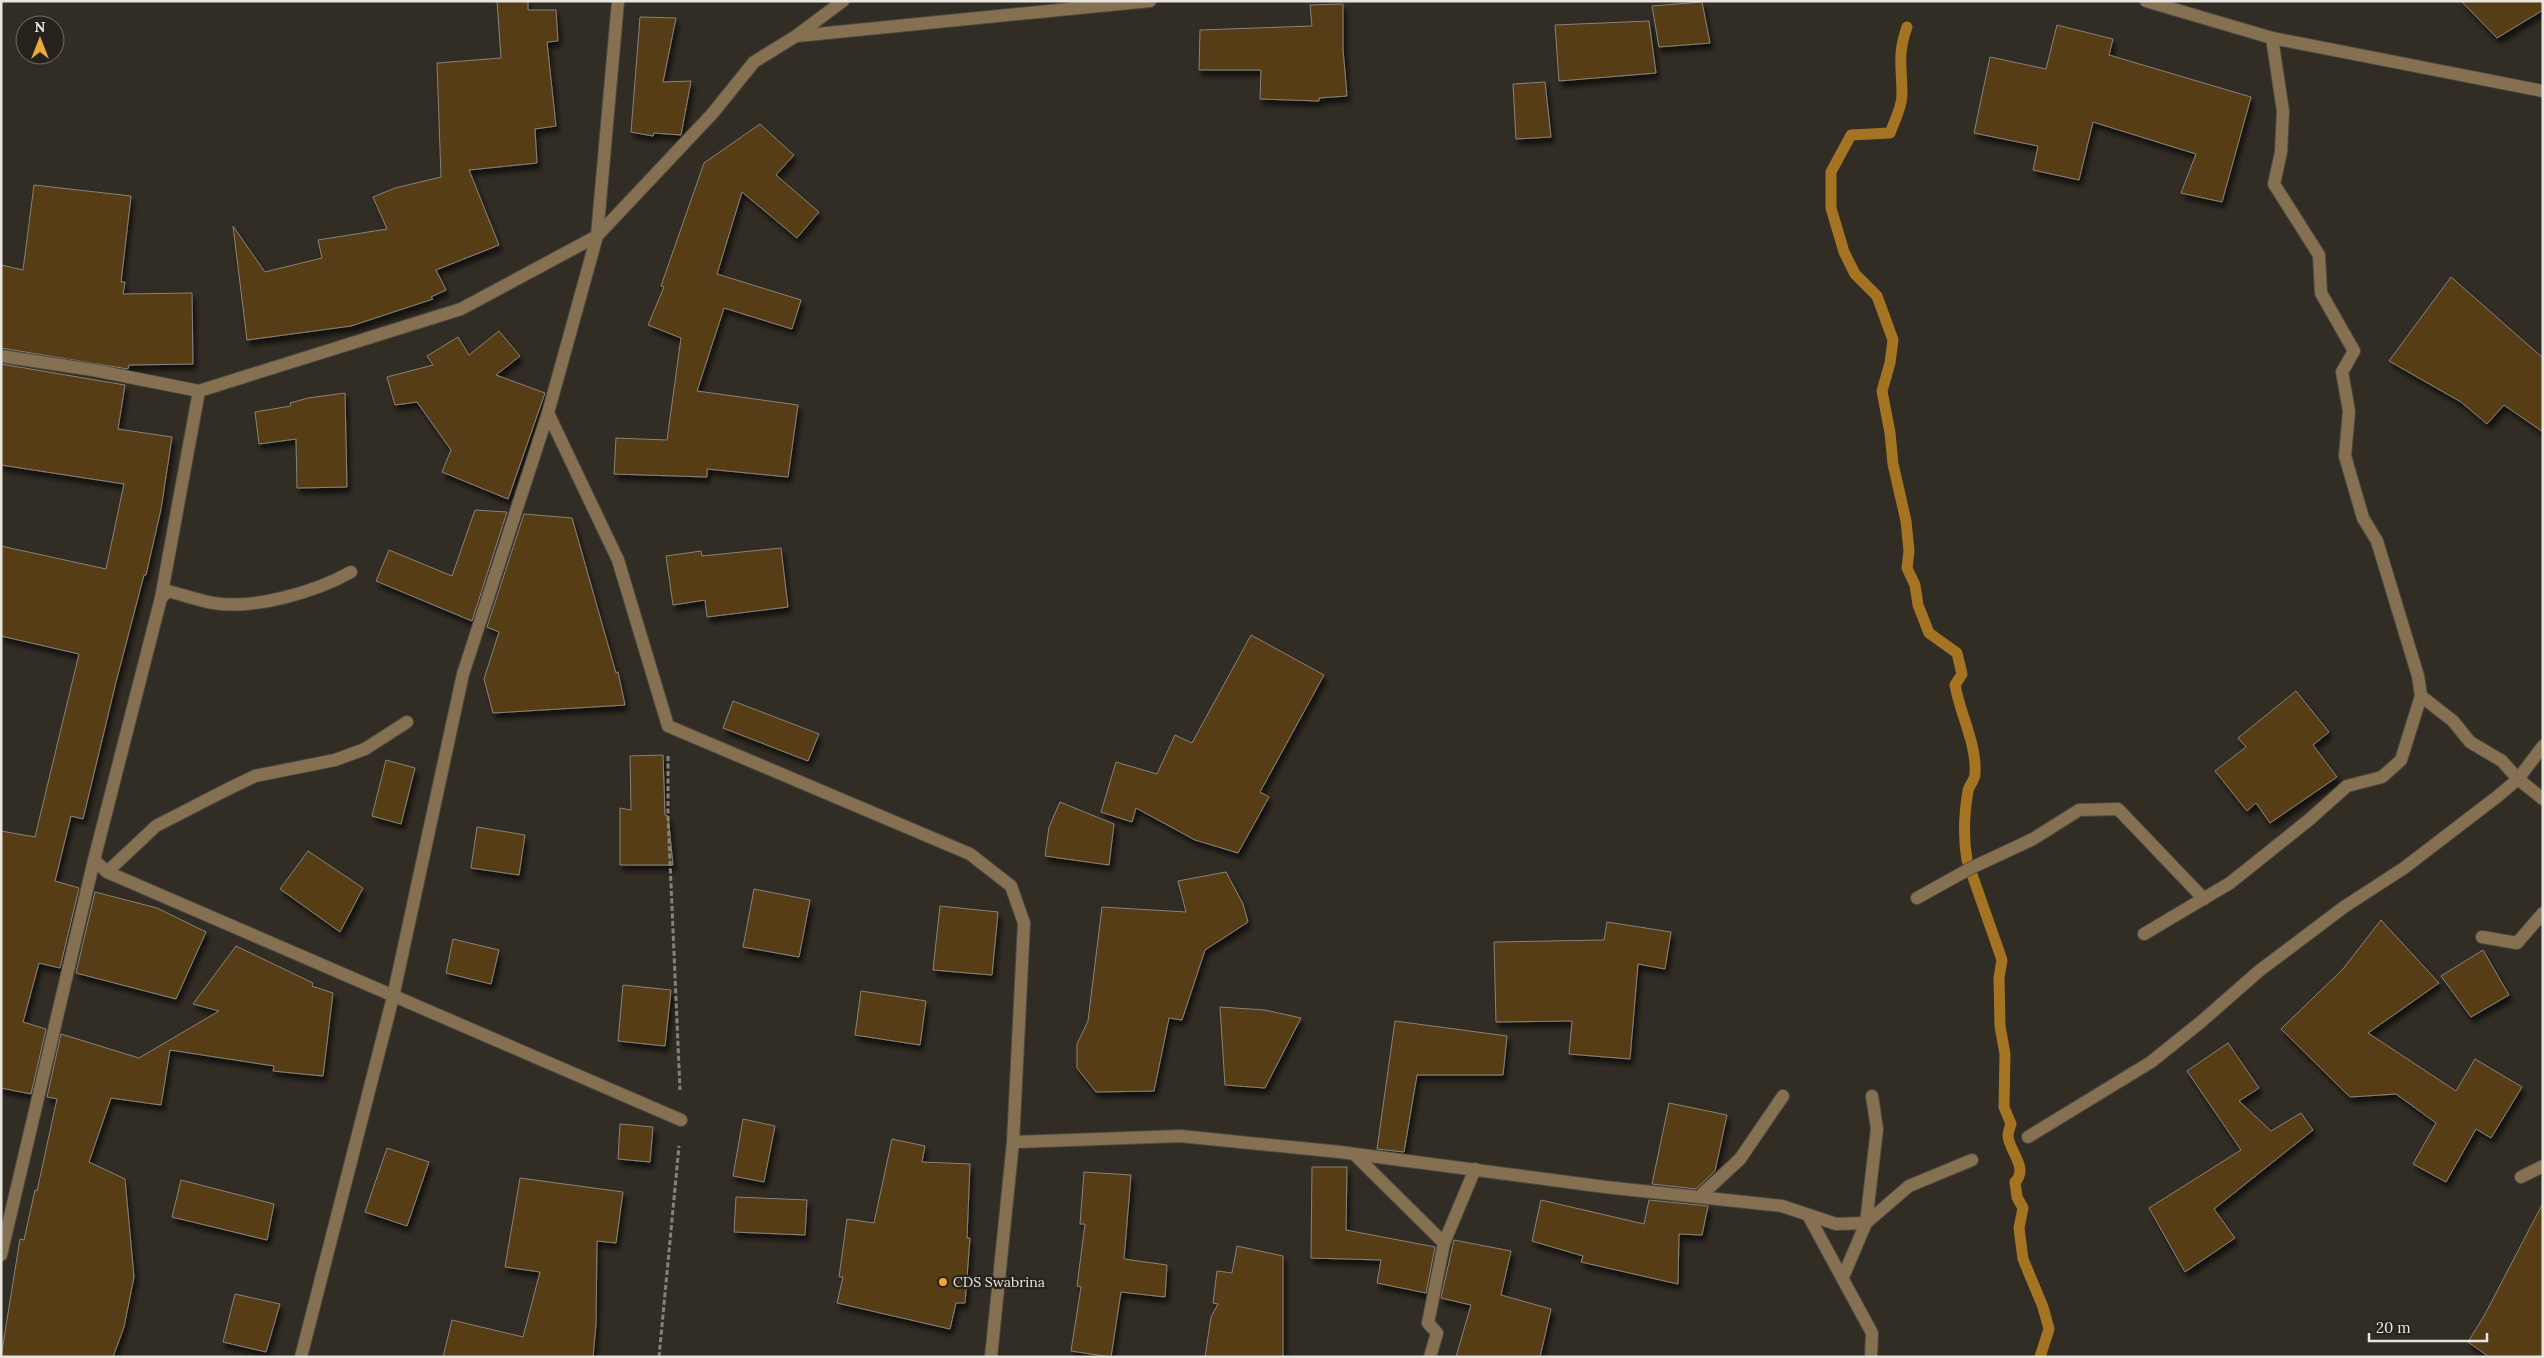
<svg xmlns="http://www.w3.org/2000/svg" width="2544" height="1358" font-family="Lora,serif">
	<defs>
		<filter id="shadow"><feDropShadow dx="3" dy="5.5" stdDeviation="2.5" flood-color="#0009"/></filter>
	</defs>
	<rect width="100%" height="100%" fill="#312c24"/>
	<g fill="none" stroke-linecap="round" stroke-linejoin="round">
		<path stroke="#a57423" stroke-width="11" d="M 1907,27 C 1897,55 1902,67 1902,95 C 1902,107 1894,122 1890,133 L 1851,135 L 1831,172 L 1831,208 L 1844,252 L 1855,274 L 1877,296 L 1893,340 L 1890,363 L 1882,391 L 1890,433 L 1893,464 L 1906,521 L 1909,551 L 1907,568 L 1915,585 L 1918,605 L 1929,633 L 1957,653 L 1962,674 L 1955,685 C 1960,714 1977,744 1975,774 C 1975,780 1969,785 1968,791 C 1964,814 1963,837 1967,860 L 2002,960 L 1999,978 L 2000,1026 L 2005,1054 L 2004,1107 L 2011,1124 C 2010,1127 2008,1132 2008,1136 C 2009,1151 2029,1168 2015,1182 L 2017,1197 L 2023,1208 L 2019,1228 L 2023,1259 L 2043,1307 L 2049,1329 L 2040,1357"/>
	</g>
	<g fill="#563c12" stroke="#898279" filter="url(#shadow)">
		<path d="M 497,1 L 528,1 L 528,10 L 556,10 L 558,41 L 547,42 L 556,126 L 535,129 L 537,163 L 469,170 L 499,245 L 436,270 L 446,290 L 431,297 L 433,299 L 351,326 L 247,340 L 233,226 L 265,272 L 322,258 L 318,240 L 387,229 L 373,197 L 395,188 L 441,177 L 437,63 L 501,58 Z"/>
		<path d="M 2461,1 L 2543,1 L 2543,10 L 2497,38 Z"/>
		<path d="M 1702,2 L 1710,43 L 1659,47 L 1652,6 Z"/>
		<path d="M 1343,4 L 1343,49 L 1347,96 L 1319,98 L 1319,101 L 1260,99 L 1261,70 L 1199,70 L 1200,30 L 1312,26 L 1310,5 Z"/>
		<path d="M 640,17 L 676,18 L 663,82 L 691,81 L 681,135 L 654,133 L 653,136 L 631,132 Z"/>
		<path d="M 1649,21 L 1656,73 L 1559,81 L 1555,25 Z"/>
		<path d="M 2057,25 L 2113,39 L 2109,55 L 2251,97 L 2222,202 L 2181,193 L 2196,154 L 2093,122 L 2079,180 L 2033,170 L 2038,146 L 1974,133 L 1990,57 L 2046,69 Z"/>
		<path d="M 1545,82 L 1551,137 L 1516,139 L 1513,84 Z"/>
		<path d="M 760,124 L 794,155 L 776,175 L 819,212 L 797,238 L 742,192 L 717,274 L 801,300 L 792,329 L 724,308 L 697,391 L 798,405 L 788,477 L 707,469 L 707,477 L 614,474 L 616,438 L 667,440 L 681,338 L 648,325 L 664,287 L 661,286 L 704,163 Z"/>
		<path d="M 34,185 L 131,196 L 121,282 L 125,282 L 123,294 L 192,293 L 193,364 L 129,365 L 128,369 L 1,348 L 1,265 L 23,270 Z"/>
		<path d="M 2451,277 L 2543,358 L 2543,432 L 2504,405 L 2487,424 L 2461,402 L 2389,361 Z"/>
		<path d="M 499,331 L 520,356 L 496,375 L 545,393 L 508,499 L 442,472 L 451,450 L 417,402 L 395,405 L 387,377 L 433,365 L 427,356 L 458,337 L 469,355 Z"/>
		<path d="M 1,364 L 125,385 L 118,429 L 172,437 L 161,509 L 146,575 L 144,575 L 116,682 L 83,819 L 71,816 L 55,881 L 79,888 L 60,968 L 39,963 L 23,1022 L 46,1029 L 31,1094 L 1,1088 L 1,831 L 35,837 L 79,654 L 1,636 L 1,546 L 106,569 L 124,484 L 1,465 Z"/>
		<path d="M 345,393 L 347,487 L 297,488 L 296,439 L 259,444 L 255,412 L 291,406 L 290,403 L 308,398 Z"/>
		<path d="M 475,510 L 507,512 L 472,621 L 376,581 L 389,550 L 452,576 Z"/>
		<path d="M 524,514 L 572,518 L 616,673 L 618,672 L 625,705 L 493,713 L 484,679 L 499,632 L 487,627 Z"/>
		<path d="M 781,548 L 788,607 L 707,617 L 705,600 L 673,605 L 666,556 L 701,551 L 702,556 Z"/>
		<path d="M 1251,635 L 1324,675 L 1260,792 L 1269,797 L 1238,853 L 1195,840 L 1136,808 L 1132,822 L 1101,812 L 1116,762 L 1157,774 L 1175,735 L 1192,743 Z"/>
		<path d="M 2296,691 L 2329,732 L 2313,745 L 2337,777 L 2270,823 L 2256,803 L 2247,811 L 2215,771 L 2246,747 L 2238,738 Z"/>
		<path d="M 733,701 L 819,734 L 808,761 L 723,728 Z"/>
		<path d="M 663,755 L 665,815 L 668,816 L 673,865 L 620,865 L 620,808 L 631,810 L 630,756 Z"/>
		<path d="M 386,760 L 415,768 L 401,824 L 372,816 Z"/>
		<path d="M 1060,802 L 1114,824 L 1109,865 L 1045,856 L 1049,827 Z"/>
		<path d="M 477,827 L 525,835 L 519,875 L 471,868 Z"/>
		<path d="M 308,851 L 363,888 L 340,932 L 280,889 Z"/>
		<path d="M 1226,872 L 1243,904 L 1248,922 L 1205,950 L 1182,1020 L 1169,1018 L 1154,1091 L 1096,1092 L 1077,1068 L 1077,1044 L 1088,1021 L 1102,907 L 1186,912 L 1178,881 Z"/>
		<path d="M 754,889 L 810,900 L 799,957 L 743,947 Z"/>
		<path d="M 95,892 L 157,908 L 206,932 L 176,999 L 76,973 Z"/>
		<path d="M 940,906 L 998,912 L 992,975 L 933,970 Z"/>
		<path d="M 2381,920 L 2439,983 L 2368,1033 L 2456,1091 L 2475,1059 L 2522,1087 L 2491,1138 L 2476,1129 L 2446,1182 L 2413,1164 L 2436,1123 L 2396,1094 L 2350,1097 L 2281,1029 L 2343,969 Z"/>
		<path d="M 1607,922 L 1671,932 L 1665,969 L 1638,964 L 1630,1059 L 1569,1054 L 1572,1021 L 1496,1022 L 1494,942 L 1604,940 Z"/>
		<path d="M 453,939 L 499,950 L 491,984 L 446,973 Z"/>
		<path d="M 236,946 L 313,983 L 312,986 L 333,993 L 323,1076 L 273,1071 L 274,1066 L 170,1050 L 161,1105 L 111,1098 L 89,1162 L 125,1179 L 134,1277 L 124,1327 L 113,1357 L 1,1357 L 20,1239 L 24,1240 L 35,1190 L 37,1191 L 57,1099 L 47,1097 L 61,1034 L 139,1058 L 219,1011 L 193,1004 Z"/>
		<path d="M 2483,950 L 2509,995 L 2471,1017 L 2441,976 Z"/>
		<path d="M 623,985 L 671,990 L 665,1046 L 618,1041 Z"/>
		<path d="M 861,991 L 926,1001 L 920,1045 L 855,1035 Z"/>
		<path d="M 1220,1007 L 1265,1010 L 1301,1018 L 1265,1088 L 1225,1085 Z"/>
		<path d="M 1395,1021 L 1507,1036 L 1503,1075 L 1417,1075 L 1404,1152 L 1377,1149 Z"/>
		<path d="M 2228,1043 L 2259,1088 L 2239,1101 L 2271,1131 L 2301,1113 L 2313,1130 L 2214,1209 L 2235,1238 L 2185,1272 L 2149,1208 L 2241,1150 L 2187,1071 Z"/>
		<path d="M 1669,1103 L 1727,1115 L 1715,1171 L 1696,1189 L 1652,1184 Z"/>
		<path d="M 743,1119 L 775,1126 L 764,1182 L 733,1176 Z"/>
		<path d="M 620,1124 L 653,1127 L 650,1162 L 618,1159 Z"/>
		<path d="M 892,1139 L 925,1146 L 922,1162 L 970,1164 L 967,1238 L 970,1238 L 965,1303 L 956,1303 L 950,1329 L 837,1303 L 843,1277 L 839,1277 L 847,1219 L 874,1223 Z"/>
		<path d="M 387,1148 L 429,1162 L 407,1226 L 365,1212 Z"/>
		<path d="M 1312,1167 L 1347,1167 L 1346,1230 L 1435,1247 L 1426,1293 L 1377,1283 L 1381,1260 L 1311,1258 Z"/>
		<path d="M 1084,1172 L 1131,1175 L 1124,1259 L 1167,1265 L 1165,1297 L 1121,1292 L 1111,1357 L 1071,1351 L 1081,1287 L 1077,1286 L 1085,1224 L 1080,1224 Z"/>
		<path d="M 520,1178 L 623,1192 L 616,1243 L 597,1241 L 596,1324 L 593,1357 L 443,1357 L 452,1320 L 523,1337 L 540,1272 L 505,1267 Z"/>
		<path d="M 181,1180 L 274,1204 L 267,1240 L 172,1217 Z"/>
		<path d="M 736,1197 L 807,1200 L 805,1235 L 734,1232 Z"/>
		<path d="M 1541,1200 L 1644,1224 L 1649,1200 L 1708,1206 L 1702,1235 L 1679,1234 L 1678,1284 L 1581,1262 L 1583,1256 L 1532,1241 Z"/>
		<path d="M 2543,1203 L 2543,1357 L 2489,1357 L 2468,1342 L 2484,1316 Z"/>
		<path d="M 1454,1240 L 1511,1251 L 1501,1295 L 1551,1309 L 1540,1357 L 1456,1357 L 1471,1305 L 1441,1298 Z"/>
		<path d="M 1237,1246 L 1283,1256 L 1283,1357 L 1205,1357 L 1211,1317 L 1218,1304 L 1213,1303 L 1217,1271 L 1232,1273 Z"/>
		<path d="M 235,1294 L 280,1304 L 266,1352 L 223,1342 Z"/>
	</g>
	<g fill="none" stroke-linecap="round" stroke-linejoin="round">
		<g stroke="#4e4a42" stroke-width="14">
			<g id="minor">
				<path d="M 2146,1 L 2272,38 L 2543,91"/>
				<path d="M 797,36 L 1150,1"/>
				<path d="M 2272,38 L 2283,111 L 2281,152 L 2274,184 L 2319,255 L 2321,293 L 2354,351 L 2342,372 L 2349,411 L 2345,456 L 2363,518 L 2377,541 L 2418,676 L 2421,696 L 2453,721 L 2470,742 L 2502,761 L 2518,779 L 2543,799"/>
				<path d="M 1,356 L 93,370 L 199,391 L 461,309 L 597,236 L 712,114 L 754,62 L 796,36 L 843,1"/>
				<path d="M 548,413 L 618,560 L 668,726 L 970,854 L 1011,886 L 1024,923 L 1013,1142 L 991,1357"/>
				<path d="M 161,598 L 168,591 C 183,595 198,600 213,603 C 254,610 315,592 351,572"/>
				<path d="M 94,860 L 107,872 L 681,1120"/>
				<path d="M 107,872 L 156,826 L 226,790 L 255,776 L 335,760 L 365,749 L 407,722"/>
				<path d="M 1917,898 L 1971,868 L 2033,839 L 2079,810 L 2118,809 L 2204,899"/>
				<path d="M 2144,934 L 2230,883 L 2310,819 L 2347,786 L 2382,777 L 2401,760 L 2421,696"/>
				<path d="M 2482,937 L 2517,943 L 2543,913"/>
				<path d="M 2028,1137 L 2151,1062 L 2202,1021 L 2259,971 L 2344,907 L 2404,868 L 2498,796 L 2518,779 L 2543,746"/>
				<path d="M 1013,1142 L 1180,1136 L 1340,1152 L 1605,1187 L 1782,1206 L 1836,1224 L 1866,1223 L 1909,1186 L 1972,1160"/>
				<path d="M 1354,1154 L 1444,1243 L 1428,1323 L 1437,1333 L 1430,1357"/>
				<path d="M 2521,1177 L 2543,1166"/>
				<path d="M 1699,1197 L 1740,1159 L 1783,1096"/>
				<path d="M 1808,1215 L 1872,1333 L 1871,1357"/>
				<path d="M 1444,1243 L 1475,1169"/>
				<path d="M 1,1255 L 94,860 L 161,598 L 199,391"/>
				<path d="M 1843,1277 L 1866,1223 L 1877,1129 L 1872,1096"/>
				<path d="M 301,1357 L 393,997 L 463,674 L 548,413 L 597,236 L 618,1"/>
			</g>
		</g>
		<g stroke="#86827b" stroke-width="3" stroke-dasharray="5 2.5" stroke-linecap="butt">
			<path d="M 668,756 L 668,816 L 680,1090"/>
			<path d="M 659,1357 L 679,1146"/>
		</g>
		<use href="#minor" stroke="#857052" stroke-width="12"/>
	</g>
	<circle fill="#eca93a" stroke="#27221b" stroke-width="2" cx="943" cy="1282" r="5"/>
	<g text-anchor="middle" dominant-baseline="central" stroke-width="4.5" stroke-linejoin="round" paint-order="stroke">
		<g font-size="14" fill="#e9e6e0" stroke="#27221b" text-anchor="start">
			<text x="953" y="1282">CDS Swabrina</text>
		</g>
	</g>
	<rect width="2544" height="1358" fill="none" stroke="#e9e6e0" stroke-width="5"/>
	<g transform="translate(40 40)"><circle r="24" fill="#27221b" stroke="#75706a"/>
	<path d="M0-4L9 19L0 12L-9 19Z" fill="#eca93a"/>
	<text y="-8" font-size="14" font-weight="bold" text-anchor="middle" fill="#e9e6e0">N</text>
	</g>
	<path d="M2369 1333v8h118v-8" fill="none" stroke="#e9e6e0" stroke-width="2.5"/>
	<text x="2376" y="1333" font-size="15" fill="#e9e6e0" stroke="#27221b" stroke-width="4" paint-order="stroke">20 m</text>
</svg>
